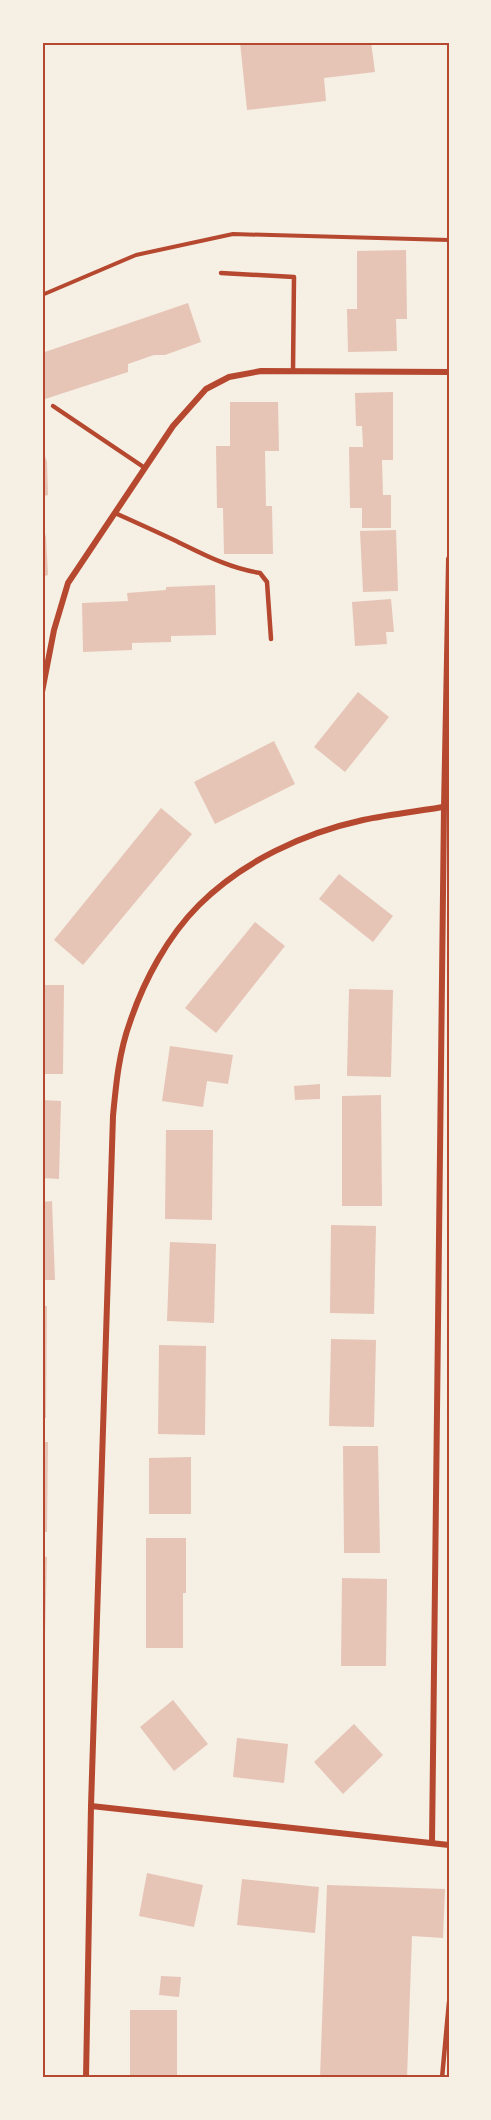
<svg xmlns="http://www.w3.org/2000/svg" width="491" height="2120" font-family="'Titillium Web',sans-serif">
	<rect width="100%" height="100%" fill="#f6efe4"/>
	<g fill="#e6c5b7">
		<path d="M 240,42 L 371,42 L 375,72 L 324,78 L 326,101 L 247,110 Z"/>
		<path d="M 406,250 L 407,319 L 396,319 L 397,351 L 348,352 L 347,309 L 357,309 L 357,251 Z"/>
		<path d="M 188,303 L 201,342 L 165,355 L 154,355 L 128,364 L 128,372 L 42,400 L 42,353 Z"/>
		<path d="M 393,392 L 393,460 L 382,460 L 383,495 L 391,495 L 391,528 L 362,528 L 362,508 L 350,508 L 349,447 L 363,447 L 362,426 L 356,426 L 355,393 Z"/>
		<path d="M 230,402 L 278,402 L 279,451 L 265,451 L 266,506 L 272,506 L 273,554 L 224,554 L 223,508 L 217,508 L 216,446 L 230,446 Z"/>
		<path d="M 42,447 L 47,462 L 48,495 L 42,497 Z"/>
		<path d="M 42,526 L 46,537 L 48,575 L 42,577 Z"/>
		<path d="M 396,530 L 398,591 L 363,592 L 360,531 Z"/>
		<path d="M 215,585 L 216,635 L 171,636 L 171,642 L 132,643 L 132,650 L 83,652 L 82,603 L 128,601 L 127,593 L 166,590 L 166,587 Z"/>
		<path d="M 391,599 L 394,632 L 386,632 L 387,644 L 355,646 L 352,602 Z"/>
		<path d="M 358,692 L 389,717 L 345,772 L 314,747 Z"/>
		<path d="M 274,741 L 295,784 L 215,824 L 194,782 Z"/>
		<path d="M 161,808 L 192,834 L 83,965 L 54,940 Z"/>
		<path d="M 339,874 L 393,916 L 373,942 L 319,899 Z"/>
		<path d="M 255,922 L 285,946 L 216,1033 L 185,1008 Z"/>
		<path d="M 42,985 L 64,985 L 63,1074 L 42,1074 Z"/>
		<path d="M 349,989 L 393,990 L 391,1077 L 347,1076 Z"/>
		<path d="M 170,1046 L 233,1055 L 228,1084 L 207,1081 L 203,1107 L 162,1101 Z"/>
		<path d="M 320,1084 L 320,1099 L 295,1100 L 294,1086 Z"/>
		<path d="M 381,1095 L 382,1206 L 342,1206 L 342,1096 Z"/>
		<path d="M 42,1100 L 61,1101 L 59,1179 L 42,1178 Z"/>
		<path d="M 166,1130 L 213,1130 L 212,1220 L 165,1219 Z"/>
		<path d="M 52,1201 L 55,1280 L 42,1280 L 42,1202 Z"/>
		<path d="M 331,1225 L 376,1226 L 374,1314 L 330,1313 Z"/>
		<path d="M 170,1242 L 216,1244 L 214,1323 L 167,1321 Z"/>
		<path d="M 42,1306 L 47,1306 L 46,1418 L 42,1418 Z"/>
		<path d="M 331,1339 L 376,1340 L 374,1427 L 329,1426 Z"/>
		<path d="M 159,1345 L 206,1346 L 205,1435 L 158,1434 Z"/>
		<path d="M 42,1442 L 48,1442 L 47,1532 L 42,1532 Z"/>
		<path d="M 343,1446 L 378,1446 L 380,1553 L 344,1553 Z"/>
		<path d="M 191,1457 L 191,1514 L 149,1514 L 149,1458 Z"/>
		<path d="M 146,1538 L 186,1538 L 186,1593 L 183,1593 L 183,1648 L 146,1648 Z"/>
		<path d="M 42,1556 L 47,1557 L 45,1635 L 42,1635 Z"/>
		<path d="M 342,1578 L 387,1579 L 386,1666 L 341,1666 Z"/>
		<path d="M 173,1700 L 208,1744 L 174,1771 L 140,1727 Z"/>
		<path d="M 354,1724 L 383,1755 L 343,1794 L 314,1762 Z"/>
		<path d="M 237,1738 L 288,1744 L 284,1783 L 233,1777 Z"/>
		<path d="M 147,1873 L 203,1885 L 194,1927 L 139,1916 Z"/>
		<path d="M 242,1879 L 319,1887 L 315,1933 L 237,1925 Z"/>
		<path d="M 327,1885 L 445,1889 L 443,1938 L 412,1936 L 407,2078 L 320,2078 Z"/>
		<path d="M 161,1976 L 181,1977 L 179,1997 L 159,1995 Z"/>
		<rect x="130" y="2010" width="47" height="68"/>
	</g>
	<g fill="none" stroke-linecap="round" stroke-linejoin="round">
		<path stroke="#b5482f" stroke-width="4" d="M 42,295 L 136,255 L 233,234 L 449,240"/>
		<g stroke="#b5482f" stroke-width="4.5">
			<path d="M 221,273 L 294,277 L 293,371"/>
			<path d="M 53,406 L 145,468"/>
			<path d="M 115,513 C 135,522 155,531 174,540 C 203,554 228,568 260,573 L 267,582 L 271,639"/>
			<path d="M 442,2078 L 449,2002"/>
		</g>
		<g stroke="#b5482f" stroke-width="6">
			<path d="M 42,692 L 54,630 L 68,583 L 173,426 L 206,389 L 229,377 L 261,371 L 449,372"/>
			<path d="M 91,1806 L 449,1845"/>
			<path d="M 432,1843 L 444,807 L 449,559"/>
			<path d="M 86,2078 L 91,1806 L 113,1116 C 116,1084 119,1052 130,1022 C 144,980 168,936 199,905 C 243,861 304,833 363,820 C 391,814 421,811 449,806"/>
		</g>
	</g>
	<rect width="491" height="2120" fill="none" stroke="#f6efe4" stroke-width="87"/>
	<rect x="44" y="44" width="404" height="2032" fill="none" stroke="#b5482f" stroke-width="2"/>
</svg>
